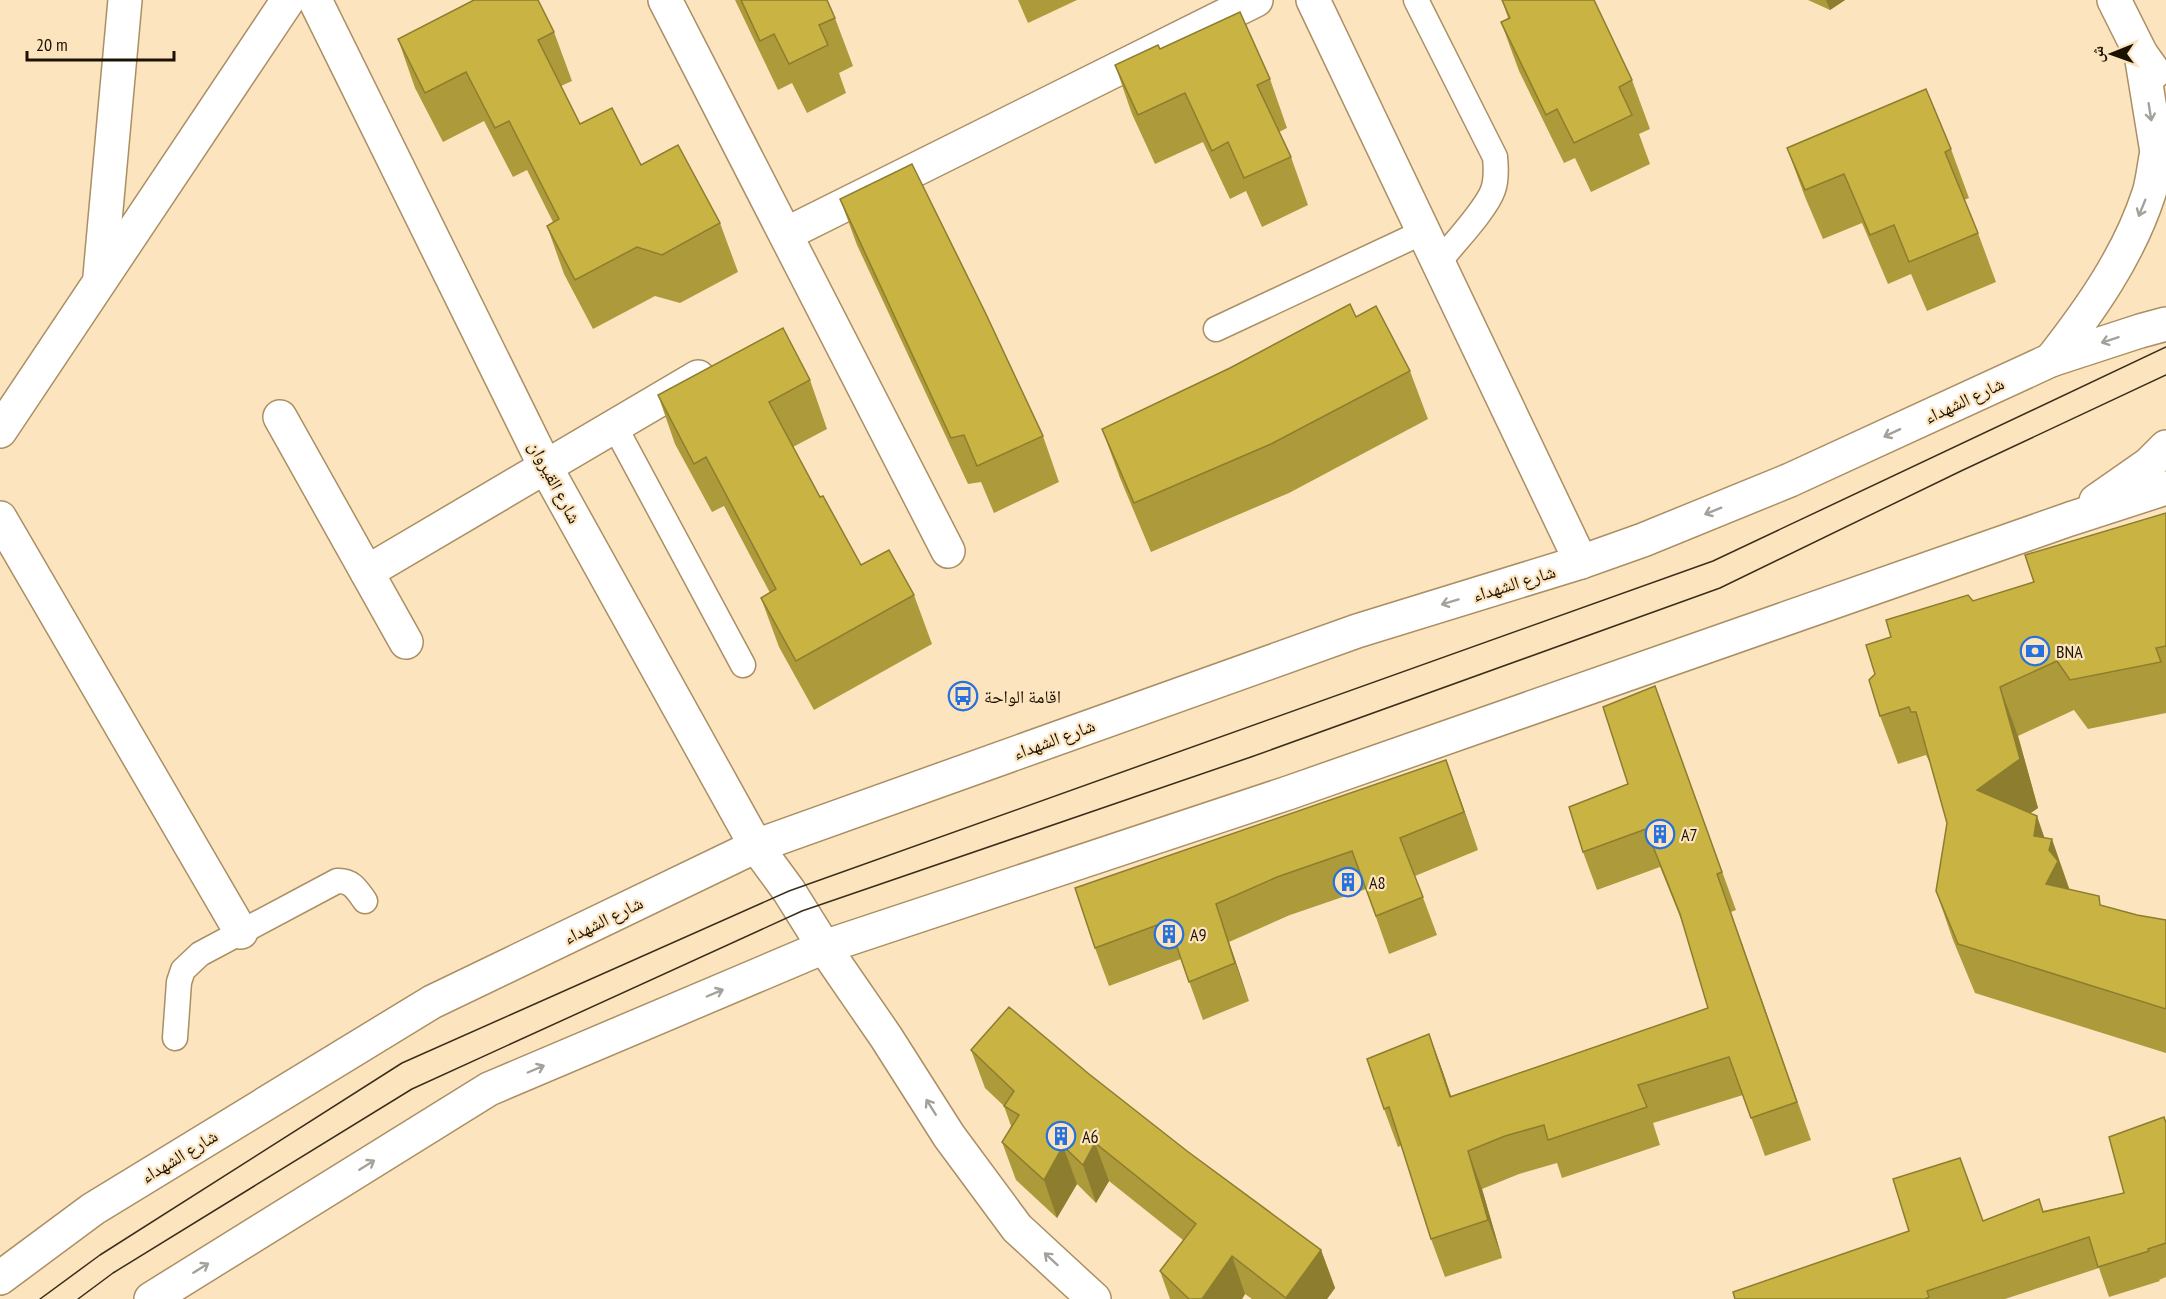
<svg xmlns="http://www.w3.org/2000/svg" width="2166" height="1299" font-family="'PT Sans Narrow','Noto Naskh Arabic',sans-serif">
	<rect width="100%" height="100%" fill="#fce4bf"/>
	<g fill="none" stroke-linecap="round" stroke-linejoin="round">
		<g stroke="#ab8f64" stroke-width="27">
			<g id="lane">
				<path d="M 1416,0 L 1495,157 C 1496,167 1497,179 1493,190 C 1486,210 1453,244 1439,262"/>
				<path d="M 1216,329 L 1423,232"/>
				<path d="M 614,425 L 743,665"/>
				<path d="M 175,1038 L 179,982 L 183,970 L 200,954 L 337,881 C 352,880 357,890 365,901"/>
			</g>
		</g>
		<g stroke="#ab8f64" stroke-width="36">
			<g id="street">
				<path d="M 315,0 L 545,466 L 756,846 L 789,891 L 824,947"/>
				<path d="M 665,0 L 948,551"/>
				<path d="M 1313,0 L 1581,562"/>
				<path d="M 786,234 L 1256,0"/>
				<path d="M 100,276 L 125,0"/>
				<path d="M 280,417 L 406,642"/>
				<path d="M 0,431 L 288,0"/>
				<path d="M 0,518 L 241,932"/>
				<path d="M 367,572 L 698,377"/>
			</g>
		</g>
		<g stroke="#ab8f64" stroke-width="36">
			<g id="secondary">
				<path d="M 2114,0 L 2141,54 L 2154,72"/>
				<path d="M 2141,54 L 2157,152 L 2166,172"/>
				<path d="M 2051,360 C 2091,309 2129,255 2149,193 C 2153,180 2154,165 2157,152"/>
				<path d="M 2096,501 L 2149,464 L 2166,447"/>
				<path d="M 824,947 L 886,1037 L 949,1136 L 1017,1228 L 1094,1299"/>
				<path d="M 0,1278 L 93,1209 L 432,1002 L 756,846 L 1357,631 L 1581,562 L 1643,540 L 1790,480 L 2051,360 L 2140,331 L 2166,324"/>
				<path d="M 151,1299 L 489,1089 L 824,947 L 1288,793 L 2070,519 L 2166,488"/>
			</g>
		</g>
		<use href="#lane" stroke="#fff" stroke-width="24"/>
		<use href="#street" stroke="#fff" stroke-width="33"/>
		<use href="#secondary" stroke="#fff" stroke-width="33"/>
		<g stroke="#3a2e1b" stroke-width="1.5">
			<path d="M 40,1299 L 100,1255 L 402,1063 L 789,891 L 1713,561 L 2166,347"/>
			<path d="M 78,1299 L 113,1273 L 412,1089 L 802,911 L 1251,757 L 1720,588 L 1961,471 L 2166,375"/>
		</g>
	</g>
	<g fill="#ad9a3a">
		<path d="M 735,0 L 827,0 L 835,18 L 853,66 L 839,73 L 846,93 L 807,113 L 792,83 L 778,90 Z"/>
		<path d="M 1018,0 L 1077,0 L 1028,23 Z"/>
		<path d="M 1502,0 L 1632,80 L 1650,129 L 1639,134 L 1650,164 L 1591,192 L 1575,158 L 1564,163 L 1519,71 L 1501,22 L 1508,18 Z"/>
		<path d="M 1808,0 L 1845,0 L 1830,10 Z"/>
		<path d="M 554,32 L 572,81 L 561,86 L 580,124 L 641,165 L 720,223 L 738,272 L 680,303 L 655,296 L 593,329 L 564,274 L 547,226 L 553,222 L 527,170 L 513,177 L 484,121 L 443,142 L 415,88 L 398,39 Z"/>
		<path d="M 1160,49 L 1270,79 L 1287,128 L 1279,132 L 1291,157 L 1308,205 L 1262,227 L 1246,191 L 1230,199 L 1203,142 L 1155,164 L 1132,114 L 1115,65 Z"/>
		<path d="M 1787,148 L 1951,149 L 1969,198 L 1964,200 L 1978,233 L 1996,282 L 1927,311 L 1911,274 L 1888,284 L 1862,223 L 1823,239 L 1805,197 Z"/>
		<path d="M 840,199 L 1043,436 L 1059,482 L 994,513 L 981,482 L 968,484 L 857,245 Z"/>
		<path d="M 1356,317 L 1410,371 L 1428,419 L 1289,493 L 1151,552 L 1120,478 L 1102,429 Z"/>
		<path d="M 810,380 L 827,429 L 793,447 L 820,497 L 861,565 L 914,595 L 932,644 L 814,710 L 779,647 L 761,598 L 770,593 L 724,506 L 712,512 L 675,444 L 658,395 Z"/>
		<path d="M 2166,513 L 2166,713 L 2088,729 L 2074,710 L 2018,736 L 2038,808 L 2030,813 L 2044,838 L 2069,889 L 2103,906 L 2137,915 L 2166,920 L 2166,1053 L 1975,993 L 1953,940 L 1936,891 L 1947,823 L 1930,761 L 1929,761 L 1926,755 L 1898,764 L 1880,716 L 1875,674 L 1891,637 L 1973,601 L 2034,582 Z"/>
		<path d="M 1655,686 L 1736,910 L 1731,912 L 1811,1140 L 1765,1156 L 1743,1095 L 1653,1123 L 1660,1145 L 1562,1178 L 1557,1163 L 1519,1174 L 1482,1189 L 1502,1258 L 1445,1277 L 1431,1239 L 1402,1145 L 1398,1147 L 1384,1109 L 1429,1034 L 1451,1096 L 1708,1008 L 1685,929 L 1660,867 L 1597,890 L 1583,852 L 1628,784 Z"/>
		<path d="M 1446,760 L 1478,850 L 1415,876 L 1437,935 L 1389,954 L 1366,889 L 1290,915 L 1229,942 L 1249,1001 L 1203,1020 L 1181,959 L 1109,986 L 1095,948 Z"/>
		<path d="M 971,1050 L 1089,1074 L 1187,1151 L 1321,1250 L 1335,1288 L 1327,1299 L 1252,1299 L 1245,1294 L 1242,1299 L 1170,1299 L 1160,1271 L 1183,1240 L 1109,1181 L 1096,1203 L 1077,1184 L 1057,1218 L 1016,1180 L 1002,1142 L 1011,1126 L 1004,1106 L 985,1088 Z"/>
		<path d="M 2164,1117 L 2166,1121 L 2166,1277 L 2159,1280 L 2160,1281 L 2109,1297 L 2099,1268 L 2005,1299 L 1735,1299 L 1983,1221 L 2039,1199 L 2043,1211 L 2124,1193 Z"/>
	</g>
	<g fill="#8d7d2f">
		<path d="M 1826,0 L 1845,0 L 1830,10 Z"/>
		<path d="M 2000,687 L 2018,736 L 2038,808 L 1995,838 L 1977,790 Z"/>
		<path d="M 1446,760 L 1460,798 L 1478,850 L 1464,812 Z"/>
		<path d="M 2037,816 L 2054,865 L 2049,850 L 2052,839 L 2069,888 L 2069,891 L 2046,884 L 2034,836 Z"/>
		<path d="M 1216,904 L 1229,942 L 1249,1001 L 1235,963 Z"/>
		<path d="M 1429,1034 L 1443,1072 L 1464,1135 L 1450,1097 Z"/>
		<path d="M 1095,1143 L 1109,1181 L 1096,1203 L 1083,1165 Z"/>
		<path d="M 1063,1146 L 1077,1184 L 1057,1218 L 1044,1180 Z"/>
		<path d="M 1468,1151 L 1482,1189 L 1502,1258 L 1488,1220 Z"/>
		<path d="M 1321,1250 L 1335,1288 L 1327,1299 L 1287,1299 L 1286,1298 Z"/>
		<path d="M 1232,1256 L 1245,1294 L 1242,1299 L 1202,1299 Z"/>
	</g>
	<g fill="#c9b343" stroke="#8d7d2f" stroke-width="1.5">
		<path d="M 474,0 L 538,0 L 554,32 L 538,40 L 580,124 L 612,108 L 641,165 L 678,145 L 720,223 L 662,255 L 637,247 L 575,280 L 547,226 L 559,219 L 509,121 L 495,128 L 466,72 L 425,93 L 398,39 Z"/>
		<path d="M 741,0 L 827,0 L 835,18 L 819,25 L 828,45 L 789,64 L 774,34 L 760,41 Z"/>
		<path d="M 1502,0 L 1594,0 L 1632,80 L 1619,87 L 1632,115 L 1574,143 L 1557,109 L 1546,115 L 1501,22 L 1510,18 Z"/>
		<path d="M 1240,12 L 1270,79 L 1257,85 L 1291,157 L 1244,178 L 1228,142 L 1212,151 L 1185,93 L 1138,115 L 1115,65 L 1158,45 L 1160,49 Z"/>
		<path d="M 1926,89 L 1951,149 L 1945,152 L 1978,233 L 1909,262 L 1894,225 L 1870,235 L 1844,174 L 1805,190 L 1787,148 Z"/>
		<path d="M 912,164 L 985,312 L 1043,436 L 977,466 L 964,435 L 951,438 L 840,199 Z"/>
		<path d="M 1350,304 L 1356,317 L 1376,306 L 1410,371 L 1271,444 L 1134,503 L 1102,429 L 1230,368 Z"/>
		<path d="M 783,328 L 810,380 L 769,402 L 820,497 L 823,496 L 861,565 L 889,550 L 914,595 L 796,661 L 761,598 L 776,589 L 706,457 L 694,464 L 658,395 Z"/>
		<path d="M 2166,513 L 2166,646 L 2156,648 L 2161,662 L 2070,680 L 2057,661 L 2000,687 L 2020,759 L 1977,790 L 2037,816 L 2034,836 L 2052,839 L 2049,850 L 2058,861 L 2046,884 L 2099,896 L 2100,905 L 2137,915 L 2166,920 L 2166,1009 L 1958,944 L 1936,891 L 1947,823 L 1916,712 L 1911,712 L 1909,707 L 1880,716 L 1869,680 L 1875,674 L 1866,645 L 1891,637 L 1886,620 L 1968,595 L 1973,601 L 2034,582 L 2025,555 Z"/>
		<path d="M 1655,686 L 1722,872 L 1717,874 L 1797,1102 L 1751,1118 L 1729,1057 L 1638,1085 L 1647,1107 L 1548,1140 L 1544,1125 L 1505,1136 L 1468,1151 L 1488,1220 L 1431,1239 L 1389,1107 L 1384,1109 L 1367,1059 L 1429,1034 L 1450,1097 L 1708,1008 L 1680,914 L 1646,829 L 1583,852 L 1569,807 L 1628,784 L 1603,707 Z"/>
		<path d="M 1446,760 L 1464,812 L 1400,838 L 1423,897 L 1376,916 L 1352,851 L 1277,877 L 1216,904 L 1235,963 L 1189,982 L 1168,921 L 1095,948 L 1075,888 Z"/>
		<path d="M 1009,1007 L 1089,1074 L 1187,1151 L 1321,1250 L 1286,1298 L 1232,1256 L 1202,1299 L 1189,1299 L 1160,1271 L 1196,1224 L 1095,1143 L 1083,1165 L 1063,1146 L 1044,1180 L 1002,1142 L 1019,1115 L 1004,1106 L 1014,1091 L 971,1050 Z"/>
		<path d="M 2164,1117 L 2166,1123 L 2166,1243 L 2148,1249 L 2149,1251 L 2098,1267 L 2089,1237 L 1927,1291 L 1929,1297 L 1925,1299 L 1735,1299 L 1733,1292 L 1909,1231 L 1893,1179 L 1960,1158 L 1983,1221 L 2039,1199 L 2043,1212 L 2124,1193 L 2109,1137 Z"/>
	</g>
	<defs><path id="oneway-shaft" d="M-6 0H5M1.5-3L5.5 0L1.5 3" fill="none" stroke-width="1.6" stroke-linecap="round" stroke-linejoin="round" transform="scale(1.5)"/></defs>
	<g stroke="#a4a09a">
		<use href="#oneway-shaft" transform="translate(2150 112) rotate(81)"/>
		<use href="#oneway-shaft" transform="translate(2142 208) rotate(112)"/>
		<use href="#oneway-shaft" transform="translate(2110 340) rotate(162)"/>
		<use href="#oneway-shaft" transform="translate(1892 433) rotate(155)"/>
		<use href="#oneway-shaft" transform="translate(1713 511) rotate(158)"/>
		<use href="#oneway-shaft" transform="translate(1450 602) rotate(163)"/>
		<use href="#oneway-shaft" transform="translate(715 993) rotate(-23)"/>
		<use href="#oneway-shaft" transform="translate(536 1069) rotate(-23)"/>
		<use href="#oneway-shaft" transform="translate(931 1107) rotate(-122)"/>
		<use href="#oneway-shaft" transform="translate(367 1165) rotate(-32)"/>
		<use href="#oneway-shaft" transform="translate(1051 1259) rotate(-137)"/>
		<use href="#oneway-shaft" transform="translate(201 1268) rotate(-32)"/>
	</g>
	<defs>
		<g id="bank-ring" transform="scale(1.5)"><circle r="9.5" fill="#fce4bf" stroke="#2671dd" stroke-width="1.5"/><path d="M-6-4H6V4H-6ZM0-2.3a2.3 2.3 0 1 0 0 4.6a2.3 2.3 0 1 0 0-4.6Z" fill="#2671dd"/></g>
		<g id="bus-ring" transform="scale(1.5)"><circle r="9.5" fill="#fce4bf" stroke="#2671dd" stroke-width="1.5"/><path d="M-5-6H5V4H4V6H2V4H-2V6H-4V4H-5ZM-3.5-4V0h7V-4ZM-3.5 1.2v1.5H-2V1.2ZM2 1.2v1.5H3.5V1.2Z" fill="#2671dd"/></g>
		<g id="building-ring" transform="scale(1.5)"><circle r="9.5" fill="#fce4bf" stroke="#2671dd" stroke-width="1.5"/><path d="M-4-6H4V6H1V3H-1V6H-4ZM-2.5-4.3h1.7v1.8h-1.7ZM.8-4.3h1.7v1.8H.8ZM-2.5-1h1.7V.8h-1.7ZM.8-1h1.7V.8H.8Z" fill="#2671dd"/></g>
	</defs>
	<g fill-rule="evenodd">
		<use href="#bank-ring" x="2035" y="651"/>
		<use href="#bus-ring" x="963" y="696"/>
		<use href="#building-ring" x="1660" y="834"/>
		<use href="#building-ring" x="1348" y="882"/>
		<use href="#building-ring" x="1169" y="934"/>
		<use href="#building-ring" x="1061" y="1136"/>
	</g>
	<g text-anchor="middle" dominant-baseline="central" stroke-width="4.5" stroke-linejoin="round" paint-order="stroke">
		<g font-size="18" fill="#1c1202" stroke="#fce4bf">
			<text transform="translate(1964 400) rotate(-25)">شارع الشهداء</text>
			<text transform="translate(555 482) rotate(62)">شارع القيروان</text>
			<text transform="translate(1514 583) rotate(-17)">شارع الشهداء</text>
			<text transform="translate(1054 739) rotate(-20)">شارع الشهداء</text>
			<text transform="translate(603 920) rotate(-26)">شارع الشهداء</text>
			<text transform="translate(179 1156) rotate(-31)">شارع الشهداء</text>
		</g>
		<g font-size="18" fill="#1c1202" stroke="#fce4bf" text-anchor="start">
			<text x="2056" y="651">BNA</text>
			<text x="984" y="696">اقامة الواحة</text>
			<text x="1681" y="834">A7</text>
			<text x="1369" y="882">A8</text>
			<text x="1190" y="934">A9</text>
			<text x="1082" y="1136">A6</text>
		</g>
	</g>
	<g transform="translate(2112 54) rotate(269)" stroke="#fce4bf" stroke-width="4.5" paint-order="stroke">
	<path d="M0-4.5L10 22L0 15L-10 22Z" fill="#1c1202"/>
	<text y="-9" font-size="16" font-weight="bold" text-anchor="middle" fill="#1c1202">ش</text>
	</g>
	<path d="M27 51v9h147v-9" fill="none" stroke="#1c1202" stroke-width="3"/>
	<text x="36" y="51" font-size="18" fill="#1c1202" stroke="#fce4bf" stroke-width="4.5" paint-order="stroke">20 m</text>
</svg>
